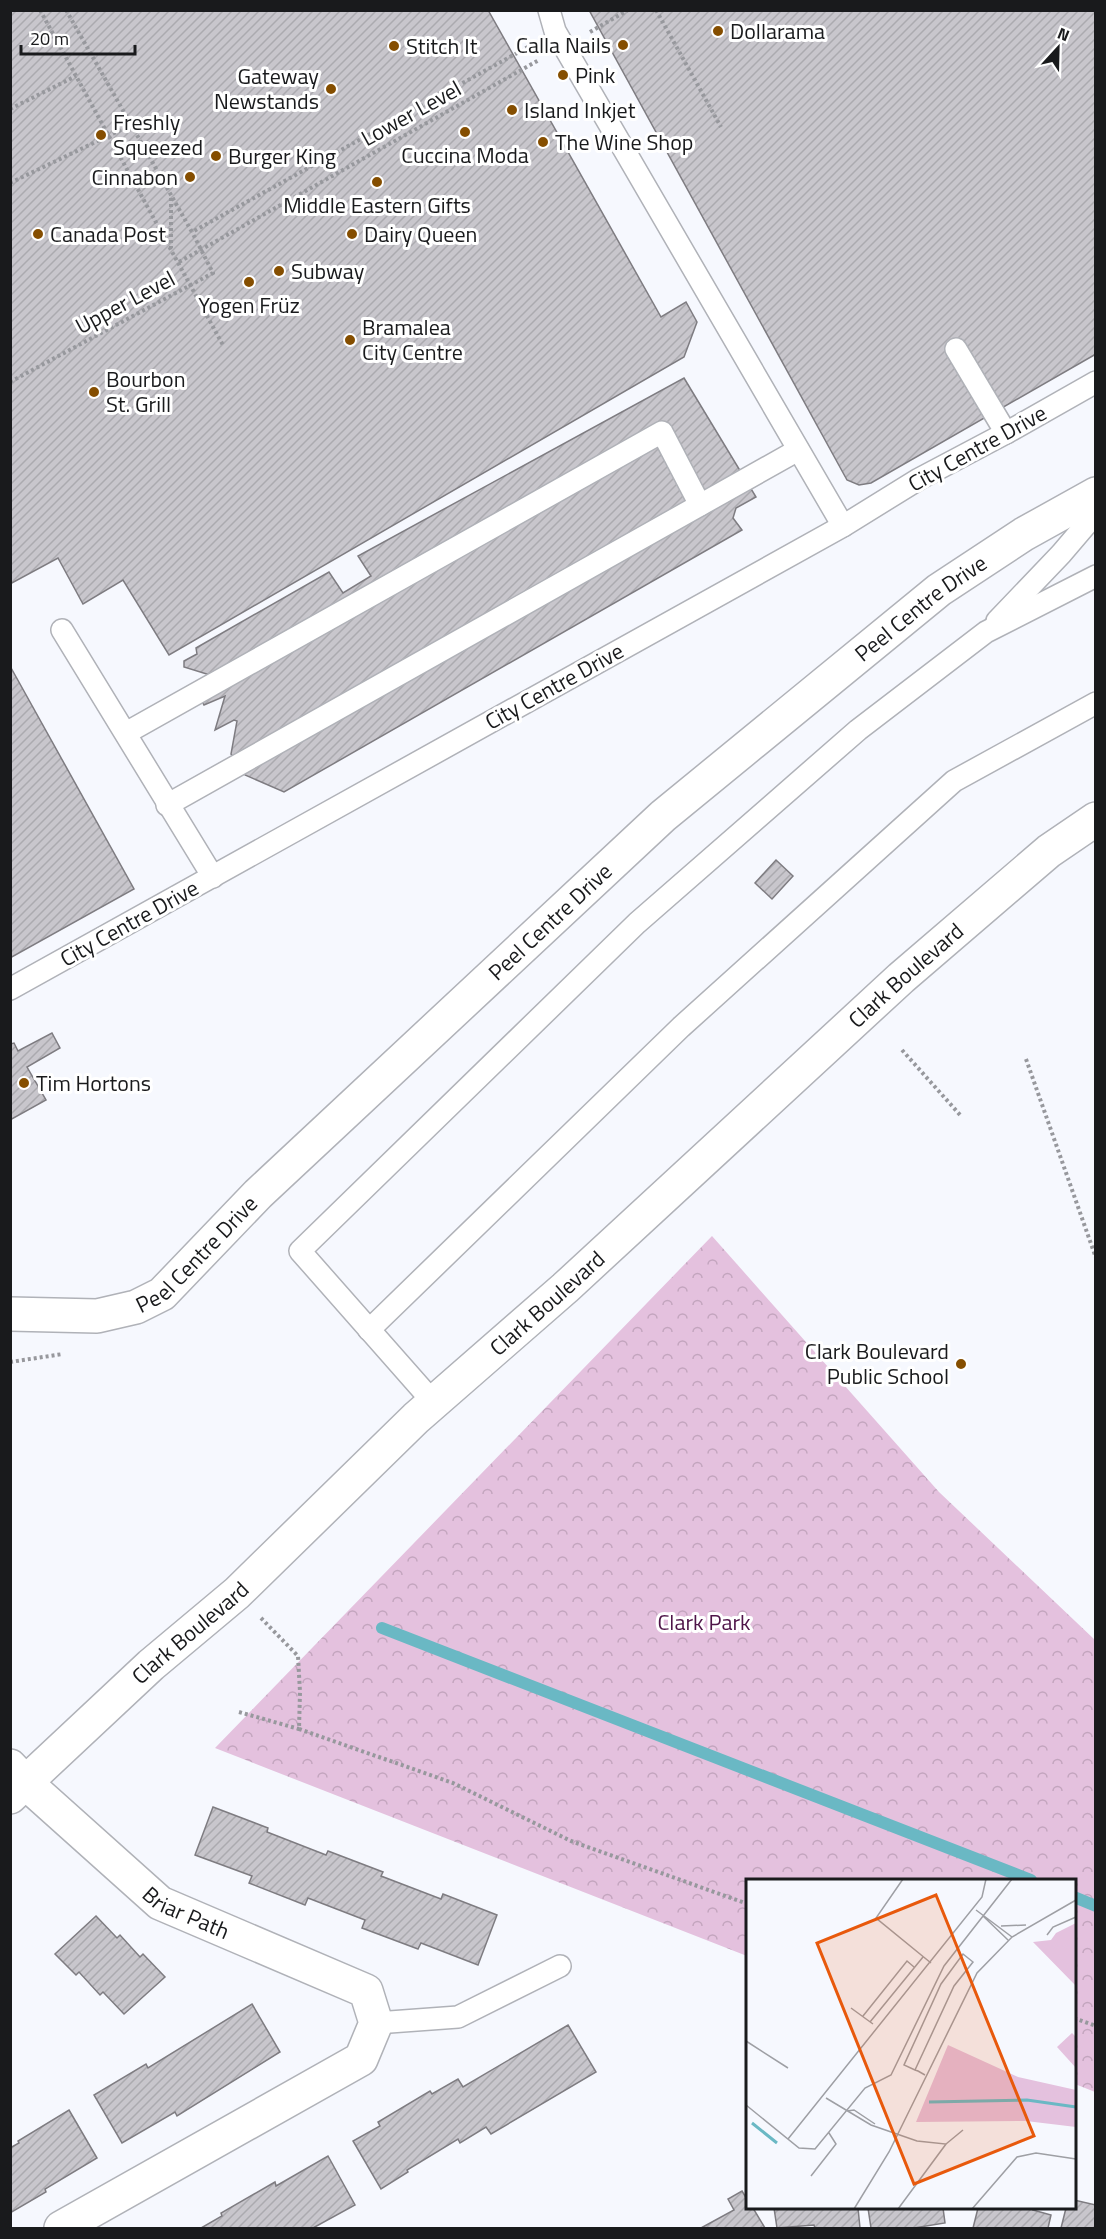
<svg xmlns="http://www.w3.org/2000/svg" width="1106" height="2239" font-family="'Titillium Web',sans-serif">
	<defs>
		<pattern id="forest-crowns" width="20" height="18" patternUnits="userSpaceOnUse" patternTransform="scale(1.5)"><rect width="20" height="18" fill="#e4c1de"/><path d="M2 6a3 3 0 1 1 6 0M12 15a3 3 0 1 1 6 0" fill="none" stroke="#c3a5be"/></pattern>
		<pattern id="building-hatch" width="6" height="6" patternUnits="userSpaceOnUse" patternTransform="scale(1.5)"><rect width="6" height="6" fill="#c8c6cc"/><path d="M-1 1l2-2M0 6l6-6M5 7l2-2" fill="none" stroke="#abaaaf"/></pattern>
	</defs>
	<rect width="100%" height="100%" fill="#f6f8fe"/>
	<path fill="url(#forest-crowns)" d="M 712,1236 L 939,1492 L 1095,1640 L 1095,2092 L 1075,2084 L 1074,1880 L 748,1880 L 747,1956 L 215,1748 Z"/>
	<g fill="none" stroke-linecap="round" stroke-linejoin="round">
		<g stroke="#6ab8c4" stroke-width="12">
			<path d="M 382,1628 L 1031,1880"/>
			<path d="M 1074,1897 L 1096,1906"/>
		</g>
	</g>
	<g fill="url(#building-hatch)" stroke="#7e7c81" stroke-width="1.5">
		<path d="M 10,10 L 488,10 L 661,317 L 686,302 L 697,322 L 684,357 L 169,655 L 123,580 L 83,604 L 58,558 L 10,584 Z"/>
		<path d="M 589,10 L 1096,10 L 1096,354 L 871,483 L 859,485 L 847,480 Z"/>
		<path d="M 684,378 L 756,497 L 736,508 L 733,518 L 742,530 L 284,792 L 245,775 L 231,754 L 237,721 L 234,720 L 215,730 L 225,696 L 204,705 L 194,686 L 210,675 L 184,667 L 184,661 L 197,654 L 196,648 L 329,572 L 343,593 L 371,576 L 358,556 Z"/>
		<path d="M 10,666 L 134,889 L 10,958 Z"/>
		<path d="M 776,860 L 793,876 L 772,899 L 755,883 Z"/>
		<path d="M 52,1033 L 60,1048 L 27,1067 L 46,1100 L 10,1120 L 10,1044 L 14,1043 L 18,1051 Z"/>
		<path d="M 213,1807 L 268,1828 L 267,1832 L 326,1855 L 328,1851 L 383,1872 L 381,1876 L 441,1899 L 443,1894 L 497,1915 L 478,1965 L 421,1943 L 418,1949 L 362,1928 L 365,1920 L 308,1898 L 305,1905 L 249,1883 L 252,1876 L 195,1855 Z"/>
		<path d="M 96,1916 L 117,1938 L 120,1935 L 140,1957 L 143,1954 L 165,1977 L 124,2014 L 103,1992 L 100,1995 L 79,1972 L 76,1975 L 55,1954 Z"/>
		<path d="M 252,2004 L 280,2052 L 177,2116 L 175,2112 L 122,2143 L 94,2095 L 146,2064 L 148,2068 Z"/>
		<path d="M 568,2025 L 596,2072 L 491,2134 L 486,2127 L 460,2143 L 458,2139 L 407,2170 L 408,2172 L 381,2189 L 353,2141 L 380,2126 L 378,2122 L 430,2091 L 432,2094 L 458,2079 L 463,2087 Z"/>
		<path d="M 69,2110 L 97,2158 L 45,2189 L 46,2192 L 10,2213 L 10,2148 L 19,2143 L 18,2141 Z"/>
		<path d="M 328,2156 L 355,2205 L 313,2228 L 201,2228 L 222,2216 L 221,2213 L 275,2182 L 276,2186 Z"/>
		<path d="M 742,2191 L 748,2201 L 748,2208 L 753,2208 L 765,2228 L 701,2228 L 734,2210 L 728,2199 Z"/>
		<path d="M 1074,2200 L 1096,2205 L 1096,2228 L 1061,2228 L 1066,2208 L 1074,2208 Z"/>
		<path d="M 774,2208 L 858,2208 L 860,2228 L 815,2228 L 814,2225 L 777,2228 Z"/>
		<path d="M 868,2208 L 943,2208 L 945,2223 L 914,2228 L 871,2228 Z"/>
		<path d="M 978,2208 L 1034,2208 L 1033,2210 L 1051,2215 L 1048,2228 L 973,2228 Z"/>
	</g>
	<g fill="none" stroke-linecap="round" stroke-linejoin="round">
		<g stroke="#b0b2b8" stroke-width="24">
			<g id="lane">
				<path d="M 549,10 L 555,31 L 843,526"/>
				<path d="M 956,349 L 1006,433"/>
				<path d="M 997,621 L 1061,554 L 1096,513"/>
				<path d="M 62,630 L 213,877"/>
				<path d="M 126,733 L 662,432 L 700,505"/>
				<path d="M 167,805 L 798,450"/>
				<path d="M 10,989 L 843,526 L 919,479 L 1006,433 L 1096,382"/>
				<path d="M 369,1330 L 681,1027 L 954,781 L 1096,703"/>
				<path d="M 434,1403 L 300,1251 L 637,923 L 858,730 L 986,632 L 1096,576"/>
				<path d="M 376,2023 L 458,2017 L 560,1966"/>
			</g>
		</g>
		<g stroke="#b0b2b8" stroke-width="36">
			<g id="street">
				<path id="s1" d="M 10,1314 L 97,1316 L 136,1307 L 162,1294 L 258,1194 L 663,816 L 939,590 L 1024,534 L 1096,494"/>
				<path id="s2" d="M 10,1766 L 26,1783 L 160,1903 L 366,1991 L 376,2023 L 361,2059 L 61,2228"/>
			</g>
		</g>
		<g stroke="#b0b2b8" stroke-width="36">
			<g id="secondary">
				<path id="s3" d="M 10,1797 L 151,1665 L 237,1593 L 416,1418 L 565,1288 L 901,978 L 1049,851 L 1096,819"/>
			</g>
		</g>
		<g stroke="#97989d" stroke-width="4" stroke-dasharray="3 3" stroke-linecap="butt">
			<path d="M 40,10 L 224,347"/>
			<path d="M 66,10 L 192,232 L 528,47"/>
			<path d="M 656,10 L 721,127"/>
			<path d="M 590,32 L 628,10"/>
			<path d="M 10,109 L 76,76"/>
			<path d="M 10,183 L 131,125"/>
			<path d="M 171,198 L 171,248"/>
			<path d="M 179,262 L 539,60"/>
			<path d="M 10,382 L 213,273 L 192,232"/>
			<path d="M 902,1050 L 961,1116"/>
			<path d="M 1026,1059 L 1096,1258"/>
			<path d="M 10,1362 L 63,1354"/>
			<path d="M 261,1618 L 298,1656 L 300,1692 L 299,1729 L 453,1783 L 571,1841 L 748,1904"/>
			<path d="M 239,1712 L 299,1729"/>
			<path d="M 1074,2018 L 1096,2026"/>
		</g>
		<use href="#lane" stroke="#fff" stroke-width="21"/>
		<use href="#street" stroke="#fff" stroke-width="33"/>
		<use href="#secondary" stroke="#fff" stroke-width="33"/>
	</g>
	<g fill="#854e00" stroke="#fff" stroke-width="2">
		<circle cx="718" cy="31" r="6"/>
		<circle cx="623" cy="45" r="6"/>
		<circle cx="394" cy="46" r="6"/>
		<circle cx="563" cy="75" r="6"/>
		<circle cx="331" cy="89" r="6"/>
		<circle cx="512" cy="110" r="6"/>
		<circle cx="465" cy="132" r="6"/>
		<circle cx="101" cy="135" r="6"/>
		<circle cx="543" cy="142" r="6"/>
		<circle cx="216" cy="156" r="6"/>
		<circle cx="190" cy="177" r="6"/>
		<circle cx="377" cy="182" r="6"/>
		<circle cx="38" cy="234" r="6"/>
		<circle cx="352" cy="234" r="6"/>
		<circle cx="279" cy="271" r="6"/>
		<circle cx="249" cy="282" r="6"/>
		<circle cx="350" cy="340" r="6"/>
		<circle cx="94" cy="392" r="6"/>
		<circle cx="24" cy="1083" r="6"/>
		<circle cx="961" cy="1364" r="6"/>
	</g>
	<g text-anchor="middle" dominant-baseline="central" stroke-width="6" stroke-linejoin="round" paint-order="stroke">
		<g font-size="22" fill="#191a1c" stroke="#fff" text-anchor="start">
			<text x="730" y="31">Dollarama</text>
			<text x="611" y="45" text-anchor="end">Calla Nails</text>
			<text x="406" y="46">Stitch It</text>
			<text x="575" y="75">Pink</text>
			<text x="319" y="76" text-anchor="end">Gateway<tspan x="319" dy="25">Newstands</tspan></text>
			<text x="524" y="110">Island Inkjet</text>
			<text x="113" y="122">Freshly<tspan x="113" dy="25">Squeezed</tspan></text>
			<text x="555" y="142">The Wine Shop</text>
			<text x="465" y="155" text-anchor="middle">Cuccina Moda</text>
			<text x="228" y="156">Burger King</text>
			<text x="178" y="177" text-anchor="end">Cinnabon</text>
			<text x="377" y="205" text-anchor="middle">Middle Eastern Gifts</text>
			<text x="50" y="234">Canada Post</text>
			<text x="364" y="234">Dairy Queen</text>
			<text x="291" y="271">Subway</text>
			<text x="249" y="305" text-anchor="middle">Yogen Früz</text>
			<text x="362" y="327">Bramalea<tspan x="362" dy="25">City Centre</tspan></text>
			<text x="106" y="379">Bourbon<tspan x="106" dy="25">St. Grill</tspan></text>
			<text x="36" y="1083">Tim Hortons</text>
			<text x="949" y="1351" text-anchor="end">Clark Boulevard<tspan x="949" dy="25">Public School</tspan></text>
		</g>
		<g font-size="22" fill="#191a1c" stroke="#fff">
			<text transform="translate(411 113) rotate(-29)">Lower Level</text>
			<text transform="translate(125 302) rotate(-28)">Upper Level</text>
			<text transform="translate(977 448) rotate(-29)">City Centre Drive</text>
			<text stroke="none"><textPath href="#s1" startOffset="1180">Peel Centre Drive</textPath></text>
			<text transform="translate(554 686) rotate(-29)">City Centre Drive</text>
			<text stroke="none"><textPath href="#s1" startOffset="694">Peel Centre Drive</textPath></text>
			<text transform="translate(129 923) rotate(-29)">City Centre Drive</text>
			<text stroke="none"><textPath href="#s3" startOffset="1216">Clark Boulevard</textPath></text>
			<text stroke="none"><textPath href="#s1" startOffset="208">Peel Centre Drive</textPath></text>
			<text stroke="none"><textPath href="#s3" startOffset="730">Clark Boulevard</textPath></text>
			<text stroke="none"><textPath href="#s3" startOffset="244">Clark Boulevard</textPath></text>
			<text stroke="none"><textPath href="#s2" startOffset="231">Briar Path</textPath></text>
		</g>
		<g font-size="22" fill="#4e1448" stroke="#fff">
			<text x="704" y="1622">Clark Park</text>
		</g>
	</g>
	<g transform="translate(746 1879)">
		<rect width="330" height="330" fill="#f6f8fe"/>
		<path d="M 330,44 L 330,107 L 287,63 L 305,61 L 310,54 ZM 202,166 L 272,198 L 330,211 L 330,248 L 280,242 L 170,243 Z" fill="#e4c1de"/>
		<path d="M 326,154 L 330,158 L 330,189 L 311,168 Z" fill="#e4c1de"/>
		<path fill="none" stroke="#6ab8c4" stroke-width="3" d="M 183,223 L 281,221 L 330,228M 6,244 L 31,264"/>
		<path fill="none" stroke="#9e9fa4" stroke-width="1.5" d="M 157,0 L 130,39 L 185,84M 230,31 L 266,58M 237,37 L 262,61M 255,47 L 280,46M 301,56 L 307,48 L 330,38M 105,129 L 127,145M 117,137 L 161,82 L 168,88M 124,143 L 177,78M 0,162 L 42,189M 169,191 L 208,107 L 227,83 L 217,75 L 195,105 L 158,186 L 169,191 L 172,192 L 179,196M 80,219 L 125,246 L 171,262 L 200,265 L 152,330M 0,226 L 53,269 L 69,270 L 119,209 L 145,196 L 198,87 L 266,0M 101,232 L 108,231 L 129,245M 42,260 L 236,18 L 240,0M 200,265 L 217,251M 65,297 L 90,265 L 83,254M 108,330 L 143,273 L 231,94 L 266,58 L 330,21M 226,330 L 271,278 L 290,274 L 330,280"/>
		<path fill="#e8590c" fill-opacity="0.15" stroke="#e8590c" stroke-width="3" d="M 190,16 L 288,257 L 168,305 L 71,64 Z"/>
		<rect width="330" height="330" fill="none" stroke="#191a1c" stroke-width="3"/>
	</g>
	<rect width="1106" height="2239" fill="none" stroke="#191a1c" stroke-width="24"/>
	<g transform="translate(1058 48) rotate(22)" stroke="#ffffff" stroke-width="4.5" paint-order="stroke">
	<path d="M0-4.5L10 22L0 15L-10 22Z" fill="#191a1c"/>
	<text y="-9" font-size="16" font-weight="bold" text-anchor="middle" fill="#191a1c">N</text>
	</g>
	<path d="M21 45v9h114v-9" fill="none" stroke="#191a1c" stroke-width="3"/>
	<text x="30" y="45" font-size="18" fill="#191a1c" stroke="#ffffff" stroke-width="4.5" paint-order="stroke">20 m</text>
</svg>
